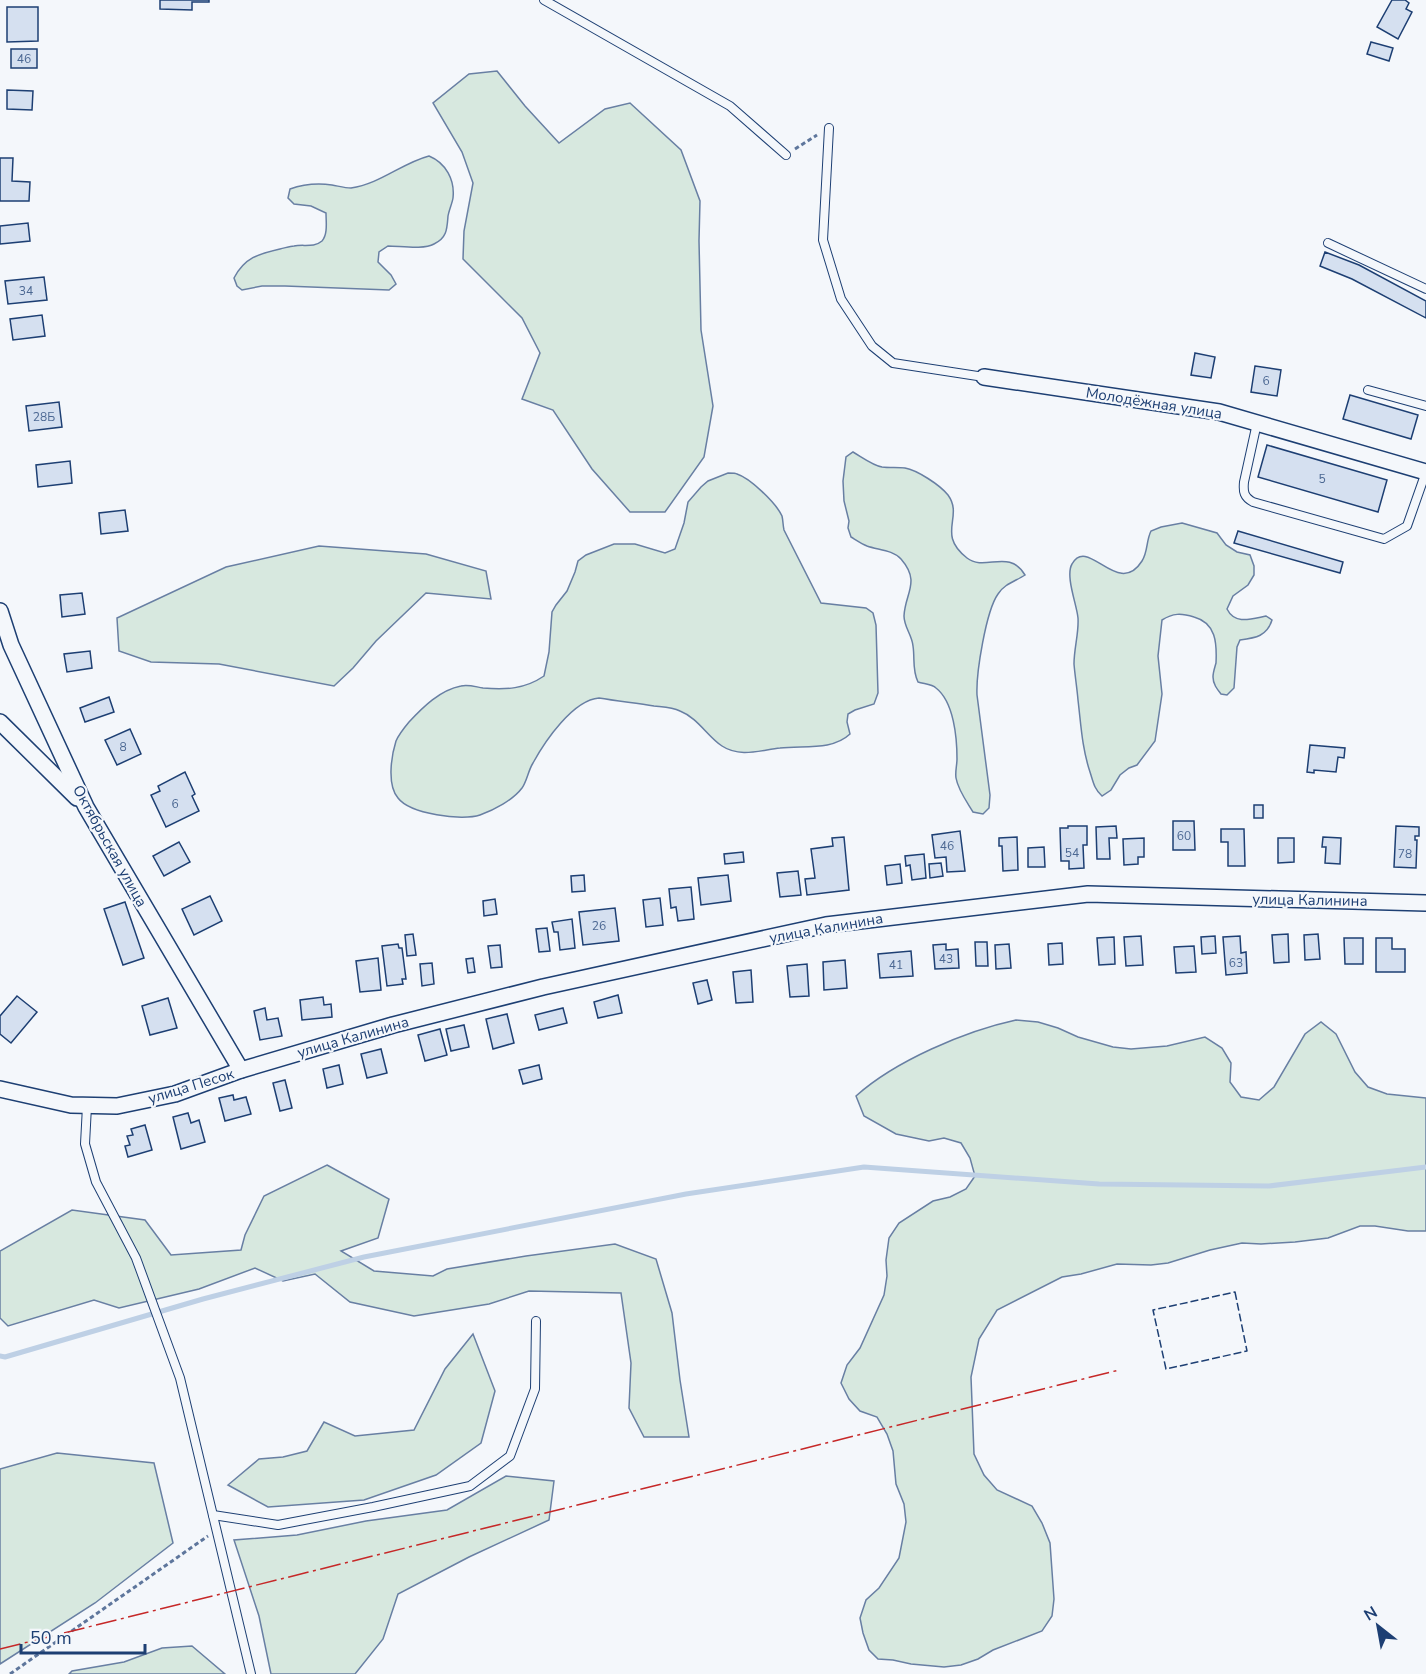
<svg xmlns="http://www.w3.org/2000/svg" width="1426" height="1674" font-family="'Nunito Sans',sans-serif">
	<rect width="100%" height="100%" fill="#f4f7fb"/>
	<g fill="#d7e8df" stroke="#687fa3" stroke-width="1.5">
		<path d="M 497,71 L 525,106 L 559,143 L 605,109 L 630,103 L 681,150 L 700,201 L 699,241 L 701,330 L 713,406 L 704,457 L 665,512 L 630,512 L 592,469 L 553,410 L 522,399 L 540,353 L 522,318 L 463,259 L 464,231 L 473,183 L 462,152 L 433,103 L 469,74 Z"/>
		<path d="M 429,156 C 446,163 455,180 453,198 C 452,204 449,210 448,216 C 447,229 447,238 434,244 C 424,250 400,246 388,246 L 379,252 L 378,262 L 391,275 L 396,284 L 389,290 L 285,286 L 262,286 L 242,290 L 237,286 L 234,278 C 245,257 259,254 280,249 C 285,248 290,246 294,246 C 303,244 314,248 322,241 C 328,234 326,222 326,213 L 311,206 L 294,204 L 288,198 L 290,189 C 304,184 317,183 332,185 C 338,186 345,188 351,188 C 380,184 402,163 429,156 Z"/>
		<path d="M 853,452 C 862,457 872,465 882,467 C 890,468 898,467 905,468 C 917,470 940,485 948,495 C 964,517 936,534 967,558 C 985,572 1009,548 1025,575 C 1016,581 1004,584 998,594 C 986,611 976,673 977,695 L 990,795 L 989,808 L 983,814 L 973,812 C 967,802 958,790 956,778 C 955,772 957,765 957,759 C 957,738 954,702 936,688 C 932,684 924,684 918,682 C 912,670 915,659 913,646 C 912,635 904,627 904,616 C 905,593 921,582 901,559 C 893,550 878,550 867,546 C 862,544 856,540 851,537 L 848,528 L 849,521 L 844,501 L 843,481 L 846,457 Z"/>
		<path d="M 728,473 C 729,473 736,473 737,474 C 750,478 776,503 782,516 C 783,520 783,526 784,530 L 821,603 L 866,608 L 873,613 L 876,625 L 878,693 L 874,704 L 855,710 L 848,714 L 847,722 L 850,734 C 832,751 803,745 780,748 C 761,750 740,758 722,746 C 707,736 698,718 680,711 C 672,707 663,707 654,706 C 635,703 617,701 599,698 C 573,700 545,741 533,763 C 528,771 527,781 522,788 C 513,800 494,810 480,815 C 462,821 410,814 398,798 C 387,785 391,757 396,741 C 399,734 404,728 409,722 C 423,707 440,690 461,686 C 468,684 476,687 483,688 C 506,690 525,689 544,676 L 549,652 L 552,612 L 556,605 L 567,591 L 575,572 L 578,561 L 586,555 L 614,544 L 635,544 L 665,553 L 675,549 L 684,523 L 688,502 L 701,487 L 708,481 Z"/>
		<path d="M 1182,523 L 1217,533 L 1226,545 L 1237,552 L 1250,555 L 1254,566 L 1254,575 L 1248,585 L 1233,596 L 1227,609 C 1235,625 1251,619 1266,616 L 1272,620 C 1267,636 1256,638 1240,640 L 1237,647 L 1234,688 L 1227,695 L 1221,694 C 1217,689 1213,684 1213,677 C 1213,672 1215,667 1216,663 C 1217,643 1216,623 1194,617 C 1181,613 1173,613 1162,620 L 1158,656 L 1162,694 L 1155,741 L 1137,765 L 1129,768 L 1120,775 L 1111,790 L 1102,796 C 1094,789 1093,781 1090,772 C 1082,748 1081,725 1078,700 C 1077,688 1075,676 1074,664 C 1074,648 1079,633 1078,618 C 1077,605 1065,576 1072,564 C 1088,535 1118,599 1142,561 C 1148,552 1146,541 1151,531 L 1161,527 Z"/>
		<path d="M 319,546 L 426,554 L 486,571 L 491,599 L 426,593 L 376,641 L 353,668 L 334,686 L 219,664 L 151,662 L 119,651 L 117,618 L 226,567 Z"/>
		<path d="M 1016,1020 L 1038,1022 L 1058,1028 L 1078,1037 L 1113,1047 L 1131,1049 L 1167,1046 L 1205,1037 L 1222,1048 L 1231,1063 L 1230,1082 L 1241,1097 L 1259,1100 L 1274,1087 L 1305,1034 L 1321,1022 L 1336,1034 L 1355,1072 L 1368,1087 L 1387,1094 L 1426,1098 L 1426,1231 L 1408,1231 L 1375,1226 L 1360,1226 L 1328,1238 L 1295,1242 L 1261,1244 L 1242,1243 L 1210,1250 L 1168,1263 L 1151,1265 L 1117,1264 L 1081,1274 L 1062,1277 L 997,1310 L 979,1339 L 971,1377 L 974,1454 L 984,1475 L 997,1490 L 1032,1506 L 1042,1523 L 1050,1543 L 1054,1599 L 1052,1616 L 1042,1631 L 993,1650 L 978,1659 L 961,1665 L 944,1667 L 911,1664 L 893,1660 L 878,1659 L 869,1650 L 863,1633 L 860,1618 L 866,1600 L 879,1588 L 899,1558 L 906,1522 L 904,1504 L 896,1484 L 893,1451 L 887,1434 L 877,1417 L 860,1411 L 849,1399 L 841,1383 L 847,1365 L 860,1348 L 884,1295 L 887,1276 L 886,1260 L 889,1238 L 899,1223 L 933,1201 L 950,1197 L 966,1189 L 975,1176 L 970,1158 L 961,1143 L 944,1138 L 929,1141 L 896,1134 L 864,1116 L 856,1096 C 895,1061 965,1031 1016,1020 Z"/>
		<path d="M 327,1165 L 389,1199 L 378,1238 L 341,1251 L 374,1271 L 433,1276 L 447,1269 L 526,1256 L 615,1244 L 656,1259 L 672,1313 L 680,1380 L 689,1437 L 644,1437 L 629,1408 L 631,1363 L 621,1293 L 529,1291 L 489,1304 L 414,1316 L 350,1302 L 315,1274 L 283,1281 L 255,1268 L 199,1289 L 119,1308 L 94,1300 L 8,1326 L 0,1318 L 0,1251 L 72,1210 L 145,1220 L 171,1255 L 241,1250 L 245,1235 L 264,1196 Z"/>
		<path d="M 473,1334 L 495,1391 L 481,1443 L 436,1475 L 364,1500 L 268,1507 L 228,1485 L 259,1459 L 283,1457 L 307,1451 L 324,1422 L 355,1436 L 414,1430 L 445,1369 Z"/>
		<path d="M 57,1453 L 154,1463 L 173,1543 L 95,1603 L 0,1664 L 0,1469 Z"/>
		<path d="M 506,1476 L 554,1481 L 549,1520 L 469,1557 L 398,1594 L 383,1639 L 355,1674 L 271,1674 L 259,1616 L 234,1540 L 297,1535 L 366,1521 L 447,1510 Z"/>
		<path d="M 192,1646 L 225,1674 L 69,1674 L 72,1671 L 124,1662 L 162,1648 Z"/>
	</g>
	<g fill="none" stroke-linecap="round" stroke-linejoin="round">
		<path stroke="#bed0e5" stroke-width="5" d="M 0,1356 L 5,1357 L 203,1299 L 364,1257 L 686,1194 L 864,1167 L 1099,1184 L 1269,1186 L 1426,1167"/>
	</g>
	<g fill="#d5e0f0" stroke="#1d3f73" stroke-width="1.5">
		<path d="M 160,0 L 209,0 L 209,2 L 192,2 L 192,10 L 160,9 Z"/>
		<path d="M 1392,0 L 1405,0 L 1409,3 L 1406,9 L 1412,12 L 1398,39 L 1377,27 Z"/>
		<path d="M 7,7 L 38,7 L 38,41 L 7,42 Z"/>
		<path d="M 1371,42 L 1393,48 L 1389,61 L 1367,54 Z"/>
		<rect x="11" y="49" width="26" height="19"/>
		<path d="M 7,90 L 33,91 L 32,110 L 7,109 Z"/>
		<path d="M 0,158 L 13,158 L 12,181 L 30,182 L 29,201 L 0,201 Z"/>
		<path d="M 28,223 L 30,241 L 0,244 L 0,226 Z"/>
		<path d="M 1325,252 L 1359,265 L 1426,301 L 1426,318 L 1352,279 L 1320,266 Z"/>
		<path d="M 44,277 L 47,300 L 8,304 L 5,281 Z"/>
		<path d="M 42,315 L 45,336 L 13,340 L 10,319 Z"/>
		<path d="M 1195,353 L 1215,357 L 1211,378 L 1191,375 Z"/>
		<path d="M 1255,366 L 1281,370 L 1277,396 L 1251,392 Z"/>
		<path d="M 1350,395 L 1418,415 L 1411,439 L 1343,419 Z"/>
		<path d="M 59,402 L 62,427 L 29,431 L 26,406 Z"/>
		<path d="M 1267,445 L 1387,480 L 1378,512 L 1258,477 Z"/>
		<path d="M 70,461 L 72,483 L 38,487 L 36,465 Z"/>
		<path d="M 125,510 L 128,531 L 101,534 L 99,513 Z"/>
		<path d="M 1238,531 L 1343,562 L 1340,573 L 1234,543 Z"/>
		<path d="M 82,593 L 85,614 L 62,617 L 60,595 Z"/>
		<path d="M 90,651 L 92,668 L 67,672 L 64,654 Z"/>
		<path d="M 109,697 L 114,712 L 85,722 L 80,708 Z"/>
		<path d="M 130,729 L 141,754 L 117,765 L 105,740 Z"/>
		<path d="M 1310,745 L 1345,748 L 1344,758 L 1338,757 L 1336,772 L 1314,770 L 1314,773 L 1307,772 Z"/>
		<path d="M 185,772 L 195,794 L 192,796 L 199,811 L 166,827 L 151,795 L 160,791 L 158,786 Z"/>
		<rect x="1254" y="805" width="9" height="13"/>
		<path d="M 1173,821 L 1194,821 L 1195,850 L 1173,850 Z"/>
		<path d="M 1068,826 L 1087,826 L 1087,845 L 1083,845 L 1084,868 L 1069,869 L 1069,861 L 1061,861 L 1060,828 L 1068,828 Z"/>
		<path d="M 1116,826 L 1117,838 L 1109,838 L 1110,859 L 1097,859 L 1096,827 Z"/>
		<path d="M 1396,826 L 1419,827 L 1419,836 L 1415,836 L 1415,840 L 1417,840 L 1416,868 L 1394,867 Z"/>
		<path d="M 1221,829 L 1244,829 L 1245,866 L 1228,866 L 1228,842 L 1221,842 Z"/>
		<path d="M 960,831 L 965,871 L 947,872 L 946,857 L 935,858 L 932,835 Z"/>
		<path d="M 844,837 L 849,890 L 807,895 L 805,879 L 815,878 L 811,849 L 833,846 L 832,838 Z"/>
		<path d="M 1017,837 L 1018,870 L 1003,871 L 1002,846 L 999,846 L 999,838 Z"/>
		<path d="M 1323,837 L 1341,838 L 1340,864 L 1325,863 L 1326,847 L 1322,847 Z"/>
		<path d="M 1144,838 L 1144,857 L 1138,857 L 1138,864 L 1124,865 L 1123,839 Z"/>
		<path d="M 1278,838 L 1294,838 L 1294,862 L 1278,863 Z"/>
		<path d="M 179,842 L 190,862 L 164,876 L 153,856 Z"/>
		<path d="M 1044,847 L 1045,867 L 1028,867 L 1028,848 Z"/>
		<path d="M 743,852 L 744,862 L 725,864 L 724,854 Z"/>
		<path d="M 924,854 L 926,878 L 912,880 L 910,865 L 906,866 L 905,856 Z"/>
		<path d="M 941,863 L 943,876 L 930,878 L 929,864 Z"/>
		<path d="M 900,864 L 902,883 L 887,885 L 885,866 Z"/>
		<path d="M 798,871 L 801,895 L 780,897 L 777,873 Z"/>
		<path d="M 584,875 L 585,891 L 572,892 L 571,876 Z"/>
		<path d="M 728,875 L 731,901 L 701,905 L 698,878 Z"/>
		<path d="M 691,887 L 694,919 L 678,921 L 676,907 L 671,908 L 669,889 Z"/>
		<path d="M 210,896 L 222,921 L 194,935 L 182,909 Z"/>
		<path d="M 660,898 L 663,925 L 646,927 L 643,900 Z"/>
		<path d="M 495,899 L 497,914 L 484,916 L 483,901 Z"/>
		<path d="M 125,902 L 144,958 L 123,965 L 104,909 Z"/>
		<path d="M 615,908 L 619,941 L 583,945 L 579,912 Z"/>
		<path d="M 572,919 L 575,948 L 560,950 L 558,932 L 554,932 L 552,922 Z"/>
		<path d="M 547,928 L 550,951 L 539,952 L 536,929 Z"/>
		<path d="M 413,934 L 416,955 L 407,956 L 405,935 Z"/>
		<path d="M 1288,934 L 1289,962 L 1274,963 L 1272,935 Z"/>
		<path d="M 1318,934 L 1320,959 L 1305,960 L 1304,935 Z"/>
		<path d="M 1141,936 L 1143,965 L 1126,966 L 1124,937 Z"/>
		<path d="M 1215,936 L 1216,953 L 1202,954 L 1201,937 Z"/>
		<path d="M 1240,936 L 1241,953 L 1246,952 L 1247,973 L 1226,975 L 1223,937 Z"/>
		<path d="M 1114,937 L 1115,964 L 1099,965 L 1097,938 Z"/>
		<path d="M 1344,938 L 1363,938 L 1363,964 L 1345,964 Z"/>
		<path d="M 1376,938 L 1392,938 L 1392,949 L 1405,949 L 1405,972 L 1376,972 Z"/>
		<path d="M 975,942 L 987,942 L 988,966 L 976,966 Z"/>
		<path d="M 1062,943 L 1063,964 L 1049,965 L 1048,944 Z"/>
		<path d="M 398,944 L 399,948 L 402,948 L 406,979 L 402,979 L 403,984 L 387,986 L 382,946 Z"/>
		<path d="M 946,944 L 946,950 L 958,949 L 959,968 L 935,969 L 933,945 Z"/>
		<path d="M 1009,944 L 1011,968 L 996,969 L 995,945 Z"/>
		<path d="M 500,945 L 502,967 L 491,968 L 488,946 Z"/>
		<path d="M 1194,946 L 1196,972 L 1176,973 L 1174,947 Z"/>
		<path d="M 911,951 L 913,976 L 880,978 L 878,954 Z"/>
		<path d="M 378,958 L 381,990 L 360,992 L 356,961 Z"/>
		<path d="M 473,958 L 475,972 L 468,973 L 466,959 Z"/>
		<path d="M 845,960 L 847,988 L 824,990 L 823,962 Z"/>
		<path d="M 432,963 L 434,984 L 422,986 L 420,964 Z"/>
		<path d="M 807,964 L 809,996 L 790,997 L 787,966 Z"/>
		<path d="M 751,970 L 753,1002 L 736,1003 L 733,972 Z"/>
		<path d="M 707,980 L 712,1000 L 698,1004 L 693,983 Z"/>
		<path d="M 618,995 L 622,1013 L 598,1018 L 594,1002 Z"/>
		<path d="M 17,996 L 37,1012 L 11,1043 L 0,1034 L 0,1016 Z"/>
		<path d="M 323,997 L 324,1005 L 331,1004 L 332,1017 L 302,1020 L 300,1000 Z"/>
		<path d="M 168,998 L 177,1028 L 150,1035 L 142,1006 Z"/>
		<path d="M 265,1008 L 267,1020 L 278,1018 L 282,1036 L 260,1040 L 254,1011 Z"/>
		<path d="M 563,1008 L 567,1023 L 539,1030 L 535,1015 Z"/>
		<path d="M 507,1014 L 514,1043 L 493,1049 L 486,1019 Z"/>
		<path d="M 464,1025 L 469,1047 L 451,1051 L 446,1029 Z"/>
		<path d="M 440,1029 L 447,1055 L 425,1061 L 418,1035 Z"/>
		<path d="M 381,1049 L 387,1073 L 367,1078 L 361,1054 Z"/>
		<path d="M 339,1065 L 343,1084 L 327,1088 L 323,1069 Z"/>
		<path d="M 539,1065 L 542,1079 L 523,1084 L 519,1070 Z"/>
		<path d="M 285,1080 L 292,1108 L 280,1111 L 273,1083 Z"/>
		<path d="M 233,1095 L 234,1100 L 246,1097 L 251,1114 L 225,1121 L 219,1098 Z"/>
		<path d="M 188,1113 L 191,1123 L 199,1120 L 205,1142 L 181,1149 L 173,1117 Z"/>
		<path d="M 145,1125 L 152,1150 L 128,1157 L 125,1146 L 130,1145 L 127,1136 L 133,1135 L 131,1129 Z"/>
	</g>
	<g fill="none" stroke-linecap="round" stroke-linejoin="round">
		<g stroke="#1d3f73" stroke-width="10">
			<g id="service">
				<path d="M 544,0 L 730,106 L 786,155"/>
				<path d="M 829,128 L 823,240 L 841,299 L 872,346 L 893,363 L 984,377"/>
				<path d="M 1328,243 L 1426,289"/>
				<path d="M 1368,390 L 1426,406"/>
				<path d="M 1257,423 L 1244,482 C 1243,492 1244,497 1253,502 L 1384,539 L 1407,526 L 1426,472"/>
				<path d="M 87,1106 L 85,1144 L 96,1182 L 136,1258 L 180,1378 L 251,1674"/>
				<path d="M 213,1515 L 278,1525 L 373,1507 L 470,1486 L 510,1456 L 535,1389 L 536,1321"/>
			</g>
		</g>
		<g stroke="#1d3f73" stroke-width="18">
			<g id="minor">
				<path d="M 984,377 L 1219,412 L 1426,472"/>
				<path d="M 0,611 L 11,645 L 86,807 L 241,1070"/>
				<path d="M 0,722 L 77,798"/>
				<path d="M 0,1089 L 71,1105 L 117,1106 L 175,1094 L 241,1070 L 393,1025 L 543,987 L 826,925 L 1088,894 L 1426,903"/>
			</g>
		</g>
		<g stroke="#5e769c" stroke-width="3" stroke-dasharray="4.5 3" stroke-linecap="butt">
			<path d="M 795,149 L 817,135"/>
			<path d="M 10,1674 L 208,1536"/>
		</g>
		<use href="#service" stroke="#f4f7fb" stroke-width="8"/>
		<use href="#minor" stroke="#f4f7fb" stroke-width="15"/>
		<path stroke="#1d3f73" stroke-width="1.5" stroke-dasharray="8 3" stroke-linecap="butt" d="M 1235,1292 L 1247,1351 L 1166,1369 L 1153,1310 Z"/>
		<path stroke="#c62828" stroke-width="1.5" stroke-dasharray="21 4.5 3 4.5" stroke-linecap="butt" d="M 0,1649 L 1119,1370"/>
	</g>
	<g text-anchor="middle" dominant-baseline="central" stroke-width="4.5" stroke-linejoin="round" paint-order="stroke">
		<g font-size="12" fill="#4b6792">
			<text x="24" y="59">46</text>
			<text x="26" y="291">34</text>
			<text x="1266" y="381">6</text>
			<text x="44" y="417">28Б</text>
			<text x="1322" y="479">5</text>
			<text x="123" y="747">8</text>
			<text x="175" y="804">6</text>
			<text x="1184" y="836">60</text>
			<text x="947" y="846">46</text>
			<text x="1072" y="853">54</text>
			<text x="1405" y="854">78</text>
			<text x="599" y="926">26</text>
			<text x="946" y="959">43</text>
			<text x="1236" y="963">63</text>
			<text x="896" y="965">41</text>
		</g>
		<g font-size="15" fill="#1d3f73" stroke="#f4f7fb">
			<text transform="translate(1154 403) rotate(9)">Молодёжная улица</text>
			<text transform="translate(110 846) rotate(61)">Октябрьская улица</text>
			<text transform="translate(1310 900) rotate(1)">улица Калинина</text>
			<text transform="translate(826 928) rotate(-10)">улица Калинина</text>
			<text transform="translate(353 1037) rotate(-16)">улица Калинина</text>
			<text transform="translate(191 1086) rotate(-17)">улица Песок</text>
		</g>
	</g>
	<g transform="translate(1378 1626) rotate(329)" stroke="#f4f7fb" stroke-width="4.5" paint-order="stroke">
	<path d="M0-4.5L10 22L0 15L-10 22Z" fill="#1d3f73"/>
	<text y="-9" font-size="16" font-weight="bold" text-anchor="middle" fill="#1d3f73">N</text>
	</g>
	<path d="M21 1644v9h124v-9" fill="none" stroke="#1d3f73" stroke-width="3"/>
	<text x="30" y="1644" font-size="18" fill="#1d3f73" stroke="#f4f7fb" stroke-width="4.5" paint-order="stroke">50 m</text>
</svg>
